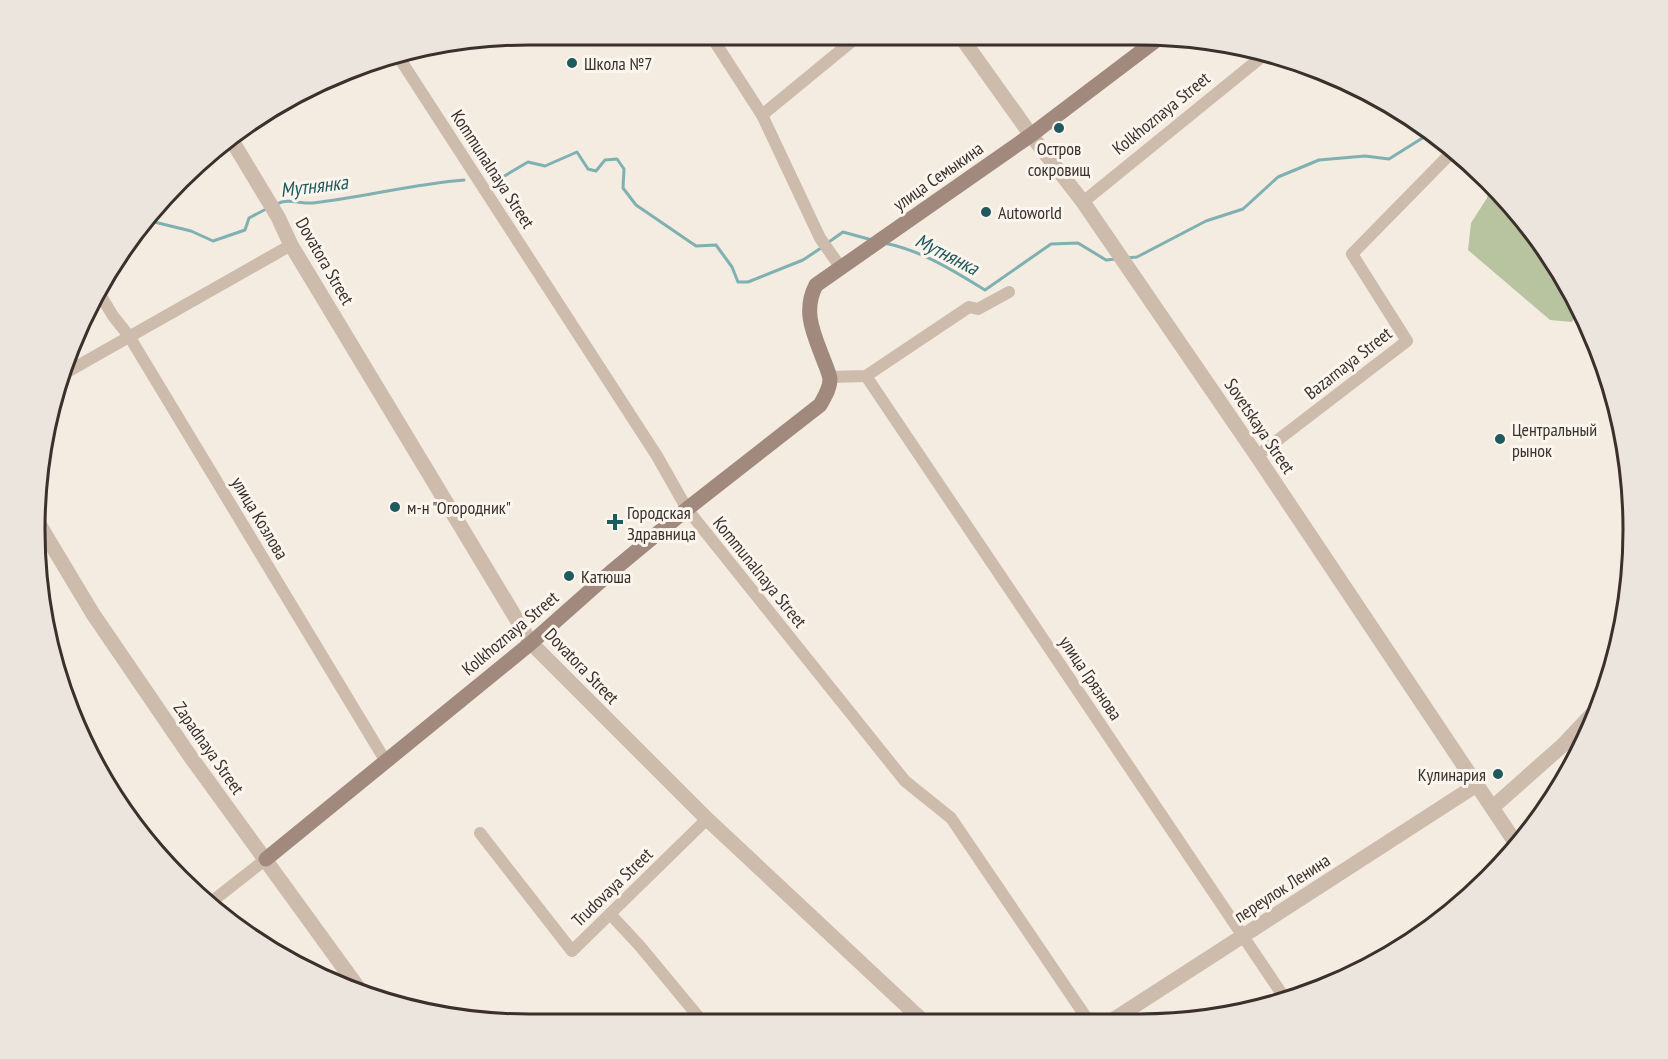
<svg xmlns="http://www.w3.org/2000/svg" width="1668" height="1059" font-family="'PT Sans Narrow',sans-serif">
	<rect width="100%" height="100%" fill="#f4ebe1"/>
	<path fill="#b8c4a0" d="M 1490,184 C 1525,216 1560,265 1579,308 L 1572,322 L 1550,320 L 1468,250 L 1471,223 L 1487,198 Z"/>
	<g fill="none" stroke-linecap="round" stroke-linejoin="round">
		<g stroke="#7fb0b2" stroke-width="3">
			<path d="M 501,178 L 528,162 L 545,166 L 577,152 L 588,169 L 596,171 L 605,160 L 617,159 L 624,169 L 623,188 L 636,205 L 696,246 L 716,245 L 732,267 L 738,282 L 748,282 L 803,260 L 821,248"/>
			<path d="M 277,204 C 287,198 301,204 313,203 C 364,197 414,184 464,180"/>
			<path d="M 146,220 L 191,231 L 213,241 L 245,230 L 249,218 L 268,208"/>
			<path d="M 884,243 C 921,250 954,271 985,290 L 1051,244 L 1078,243 L 1106,260 L 1117,259"/>
			<path d="M 826,244 L 843,232 L 872,240"/>
			<path d="M 1126,258 L 1137,257 L 1206,221 L 1243,209 L 1278,177 L 1319,160 L 1365,156 L 1389,159 L 1432,132"/>
		</g>
		<g stroke="#cdbbac" stroke-width="12">
			<path d="M 711,36 L 762,115 L 820,238 L 841,268"/>
			<path d="M 398,56 L 657,456 L 687,509 L 905,781 L 951,818 L 1090,1023"/>
			<path d="M 762,115 L 857,37"/>
			<path d="M 1083,202 L 1264,55"/>
			<path d="M 101,296 L 113,316 L 129,336 L 385,760"/>
			<path d="M 60,376 L 291,245"/>
			<path d="M 866,376 L 1286,1000"/>
			<path d="M 830,377 L 866,376 L 969,307 L 978,309 L 1009,292"/>
			<path d="M 1257,456 L 1407,341 L 1352,254 L 1454,150"/>
			<path d="M 480,833 L 572,951 L 707,819"/>
			<path d="M 210,903 L 266,859"/>
			<path d="M 610,914 L 639,945 L 702,1021"/>
		</g>
		<g stroke="#cdbbac" stroke-width="15">
			<path d="M 961,37 L 1031,135 L 1083,202 L 1257,456 L 1517,845"/>
			<path d="M 231,139 L 278,217 L 291,245 L 531,643 L 707,819 L 924,1022"/>
			<path d="M 36,519 L 93,614 L 190,756 L 362,993"/>
			<path d="M 1493,807 L 1564,744 L 1598,708"/>
			<path d="M 1108,1023 L 1478,784"/>
		</g>
		<path stroke="#a18a7d" stroke-width="15" d="M 266,859 L 531,643 L 611,572 L 687,509 L 820,405 C 825,396 830,389 830,379 C 829,373 826,366 824,361 C 814,334 802,312 816,285 L 1031,135 L 1159,38"/>
	</g>
	<g fill="#1f5a5e" stroke="#fbf5ee" stroke-width="2">
		<circle cx="572" cy="63" r="6"/>
		<circle cx="1059" cy="128" r="6"/>
		<circle cx="986" cy="212" r="6"/>
		<circle cx="1500" cy="439" r="6"/>
		<circle cx="395" cy="507" r="6"/>
		<path d="M612 513h6v6h6v6h-6v6h-6v-6h-6v-6h6z"/>
		<circle cx="569" cy="576" r="6"/>
		<circle cx="1498" cy="774" r="6"/>
	</g>
	<g text-anchor="middle" dominant-baseline="central" stroke-width="6" stroke-linejoin="round" paint-order="stroke">
		<g font-size="18" fill="#3b302b" stroke="#fbf5ee" text-anchor="start">
			<text x="584" y="63">Школа №7</text>
			<text x="1059" y="148" text-anchor="middle">Остров<tspan x="1059" dy="21">сокровищ</tspan></text>
			<text x="998" y="212">Autoworld</text>
			<text x="1512" y="429">Центральный<tspan x="1512" dy="21">рынок</tspan></text>
			<text x="407" y="507">м-н "Огородник"</text>
			<text x="627" y="512">Городская<tspan x="627" dy="21">Здравница</tspan></text>
			<text x="581" y="576">Катюша</text>
			<text x="1486" y="774" text-anchor="end">Кулинария</text>
		</g>
		<g font-size="18" fill="#3b302b" stroke="#fbf5ee">
			<text transform="translate(1161 113) rotate(-39)">Kolkhoznaya Street</text>
			<text transform="translate(493 169) rotate(57)">Kommunalnaya Street</text>
			<text transform="translate(938 176) rotate(-35)">улица Семыкина</text>
			<text transform="translate(325 261) rotate(60)">Dovatora Street</text>
			<text transform="translate(1348 363) rotate(-38)">Bazarnaya Street</text>
			<text transform="translate(1260 426) rotate(56)">Sovetskaya Street</text>
			<text transform="translate(260 518) rotate(59)">улица Козлова</text>
			<text transform="translate(760 572) rotate(51)">Kommunalnaya Street</text>
			<text transform="translate(510 633) rotate(-40)">Kolkhoznaya Street</text>
			<text transform="translate(582 666) rotate(46)">Dovatora Street</text>
			<text transform="translate(1091 678) rotate(56)">улица Грязнова</text>
			<text transform="translate(209 748) rotate(55)">Zapadnaya Street</text>
			<text transform="translate(612 887) rotate(-44)">Trudovaya Street</text>
			<text transform="translate(1282 888) rotate(-33)">переулок Ленина</text>
		</g>
		<g font-size="20" font-style="italic" fill="#1f5a5e" stroke="#fbf5ee">
			<text transform="translate(314 186) rotate(-7)">Мутнянка</text>
			<text transform="translate(947 254) rotate(27)">Мутнянка</text>
		</g>
	</g>
	<path d="M0 0H1668V1059H0ZM529 45H1139A484 484 0 0 1 1623 529V530A484 484 0 0 1 1139 1014H529A484 484 0 0 1 45 530V529A484 484 0 0 1 529 45Z" fill="#ece5de" fill-rule="evenodd"/>
	<path fill="none" stroke="#3b302b" stroke-width="3" d="M529 45H1139A484 484 0 0 1 1623 529V530A484 484 0 0 1 1139 1014H529A484 484 0 0 1 45 530V529A484 484 0 0 1 529 45Z"/>
</svg>
